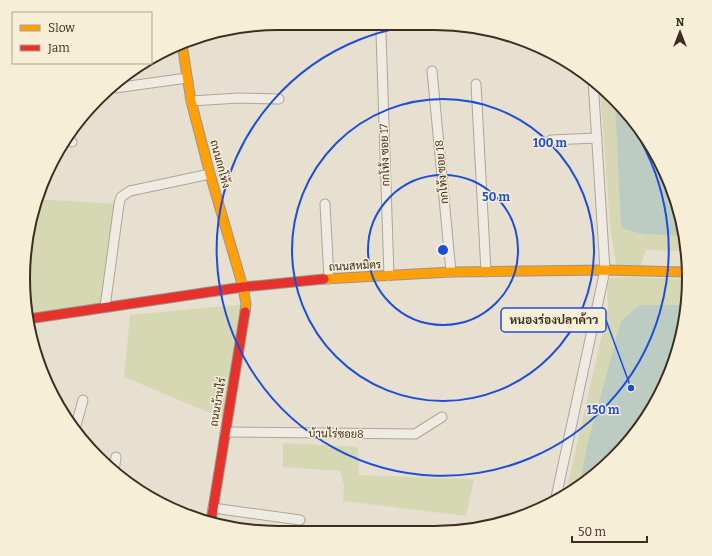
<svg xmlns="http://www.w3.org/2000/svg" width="712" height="556" font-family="Bitter,Sarabun,serif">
	<rect width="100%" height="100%" fill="#e7e0d1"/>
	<g fill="#d6d7b3">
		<path d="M 600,88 L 615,105 L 621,228 L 642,234 L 684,236 L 687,244 L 686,251 L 646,250 L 640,266 L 616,265 L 610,225 Z"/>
		<path d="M 37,199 L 119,204 L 105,307 L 28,319 L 23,278 L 32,212 Z"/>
		<path d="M 627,277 L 685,279 L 683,305 L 639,305 L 621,321 L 587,445 L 580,482 L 565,496 L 608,308 L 607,282 L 610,278 Z"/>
		<path d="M 246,304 L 227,420 L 124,377 L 130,315 Z"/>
		<path d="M 283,443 L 358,447 L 359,475 L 474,479 L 466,516 L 343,501 L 344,485 L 340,471 L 283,467 Z"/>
	</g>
	<g fill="#bcccc2">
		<path d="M 615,105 L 655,150 L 684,236 L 642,234 L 621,228 Z"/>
		<path d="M 639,305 L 683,305 L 680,344 L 636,433 L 580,482 L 587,445 L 621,321 Z"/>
	</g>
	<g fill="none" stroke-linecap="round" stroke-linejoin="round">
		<g stroke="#ada599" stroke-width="11">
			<g id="street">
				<path d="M 381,33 L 389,276"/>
				<path d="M 432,71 L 451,272"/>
				<path d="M 476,84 L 486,272"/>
				<path d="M 115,88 L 187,78"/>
				<path d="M 191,101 L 239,98 L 279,99"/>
				<path d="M 65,140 L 72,142"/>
				<path d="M 551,140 L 597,138"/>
				<path d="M 325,204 L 329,279"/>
				<path d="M 105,307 L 119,204 L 121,197 L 130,191 L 210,174"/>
				<path d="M 75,429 L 83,400"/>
				<path d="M 225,432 L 415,434 L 442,417"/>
				<path d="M 114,471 L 116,457"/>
				<path d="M 555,502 L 605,270 L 593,80"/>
				<path d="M 213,508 L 300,520"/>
			</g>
		</g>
		<g stroke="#9c958a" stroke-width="11">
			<g id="slow">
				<path d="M 182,44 L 191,101 L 210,174 L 243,287 L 246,304 L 245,312"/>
				<path d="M 324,279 L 451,272 L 605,270 L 685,272"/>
			</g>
		</g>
		<g stroke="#9c958a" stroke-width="11">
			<g id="jam">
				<path d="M 28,319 L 243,287 L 324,279"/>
				<path d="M 211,521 L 245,312"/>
			</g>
		</g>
		<use href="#street" stroke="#efebe3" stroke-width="9"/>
		<use href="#slow" stroke="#ff9f0a" stroke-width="9"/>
		<use href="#jam" stroke="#e5322d" stroke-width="9"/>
	</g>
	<g fill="none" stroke="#1d4ed8" stroke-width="2">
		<circle cx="443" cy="250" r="75"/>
		<circle cx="443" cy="250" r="151"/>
		<path d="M584 73A226 226 0 0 1 597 85M627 119A226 226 0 1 1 453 24"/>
	</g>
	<g text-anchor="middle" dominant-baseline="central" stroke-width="3" stroke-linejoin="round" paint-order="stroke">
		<g font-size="11" fill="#3d2e20" stroke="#f7eed8">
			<text transform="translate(385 155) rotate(-92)">กกโท้ง ซอย 17</text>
			<text transform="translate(220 164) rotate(75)">ถนนกกโท้ง</text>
			<text transform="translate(442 172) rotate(-95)">กกโท้ง ซอย 18</text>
			<text transform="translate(355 266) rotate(-3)">ถนนสหมิตร</text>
			<text transform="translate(218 402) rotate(-80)">ถนนบ้านไร่</text>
			<text transform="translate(336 434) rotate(1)">บ้านไร่ซอย8</text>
		</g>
	</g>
	<path d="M0 0H712V556H0ZM278 30H434A248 248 0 0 1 682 278V278A248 248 0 0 1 434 526H278A248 248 0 0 1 30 278V278A248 248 0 0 1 278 30Z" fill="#f7eed8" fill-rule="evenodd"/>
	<path fill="none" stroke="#3d2e20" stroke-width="2" d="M278 30H434A248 248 0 0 1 682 278V278A248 248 0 0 1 434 526H278A248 248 0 0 1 30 278V278A248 248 0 0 1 278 30Z"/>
	<circle cx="443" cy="250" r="6" fill="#1d4ed8" stroke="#f7eed8" stroke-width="2"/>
	<g font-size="12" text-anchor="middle" font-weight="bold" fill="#1d4ed8" stroke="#f7eed8" stroke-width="3" stroke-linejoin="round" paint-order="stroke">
		<text x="550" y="147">100 m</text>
		<text x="496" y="201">50 m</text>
		<text x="603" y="414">150 m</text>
	</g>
	<path fill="none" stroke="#1d4ed8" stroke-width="1.5" d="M631 388L606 320"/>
	<circle fill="#1d4ed8" stroke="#f7eed8" stroke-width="1.5" cx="631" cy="388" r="4"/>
	<rect fill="#f7eed8" stroke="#1d4ed8" stroke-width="1.5" x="501" y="308" width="105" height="24" rx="4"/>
	<g font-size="12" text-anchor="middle" font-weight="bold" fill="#3d2e20">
		<text x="554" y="324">หนองร่องปลาค้าว</text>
	</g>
	<rect x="12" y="12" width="140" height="52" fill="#f7eed8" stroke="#ada18e"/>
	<rect x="20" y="25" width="20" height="6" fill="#ff9f0a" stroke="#ada18e"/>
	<text x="48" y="32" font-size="12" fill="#3d2e20">Slow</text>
	<rect x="20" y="45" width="20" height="6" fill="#e5322d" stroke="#ada18e"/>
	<text x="48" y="52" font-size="12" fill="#3d2e20">Jam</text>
	<g transform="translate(680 32)" stroke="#f7eed8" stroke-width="3" paint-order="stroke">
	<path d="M0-3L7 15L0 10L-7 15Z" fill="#3d2e20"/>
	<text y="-6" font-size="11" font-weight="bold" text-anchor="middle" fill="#3d2e20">N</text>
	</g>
	<path d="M572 536v6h75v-6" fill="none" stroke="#3d2e20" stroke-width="2"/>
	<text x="578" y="536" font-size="12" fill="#3d2e20" stroke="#f7eed8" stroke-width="3" paint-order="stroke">50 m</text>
</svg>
